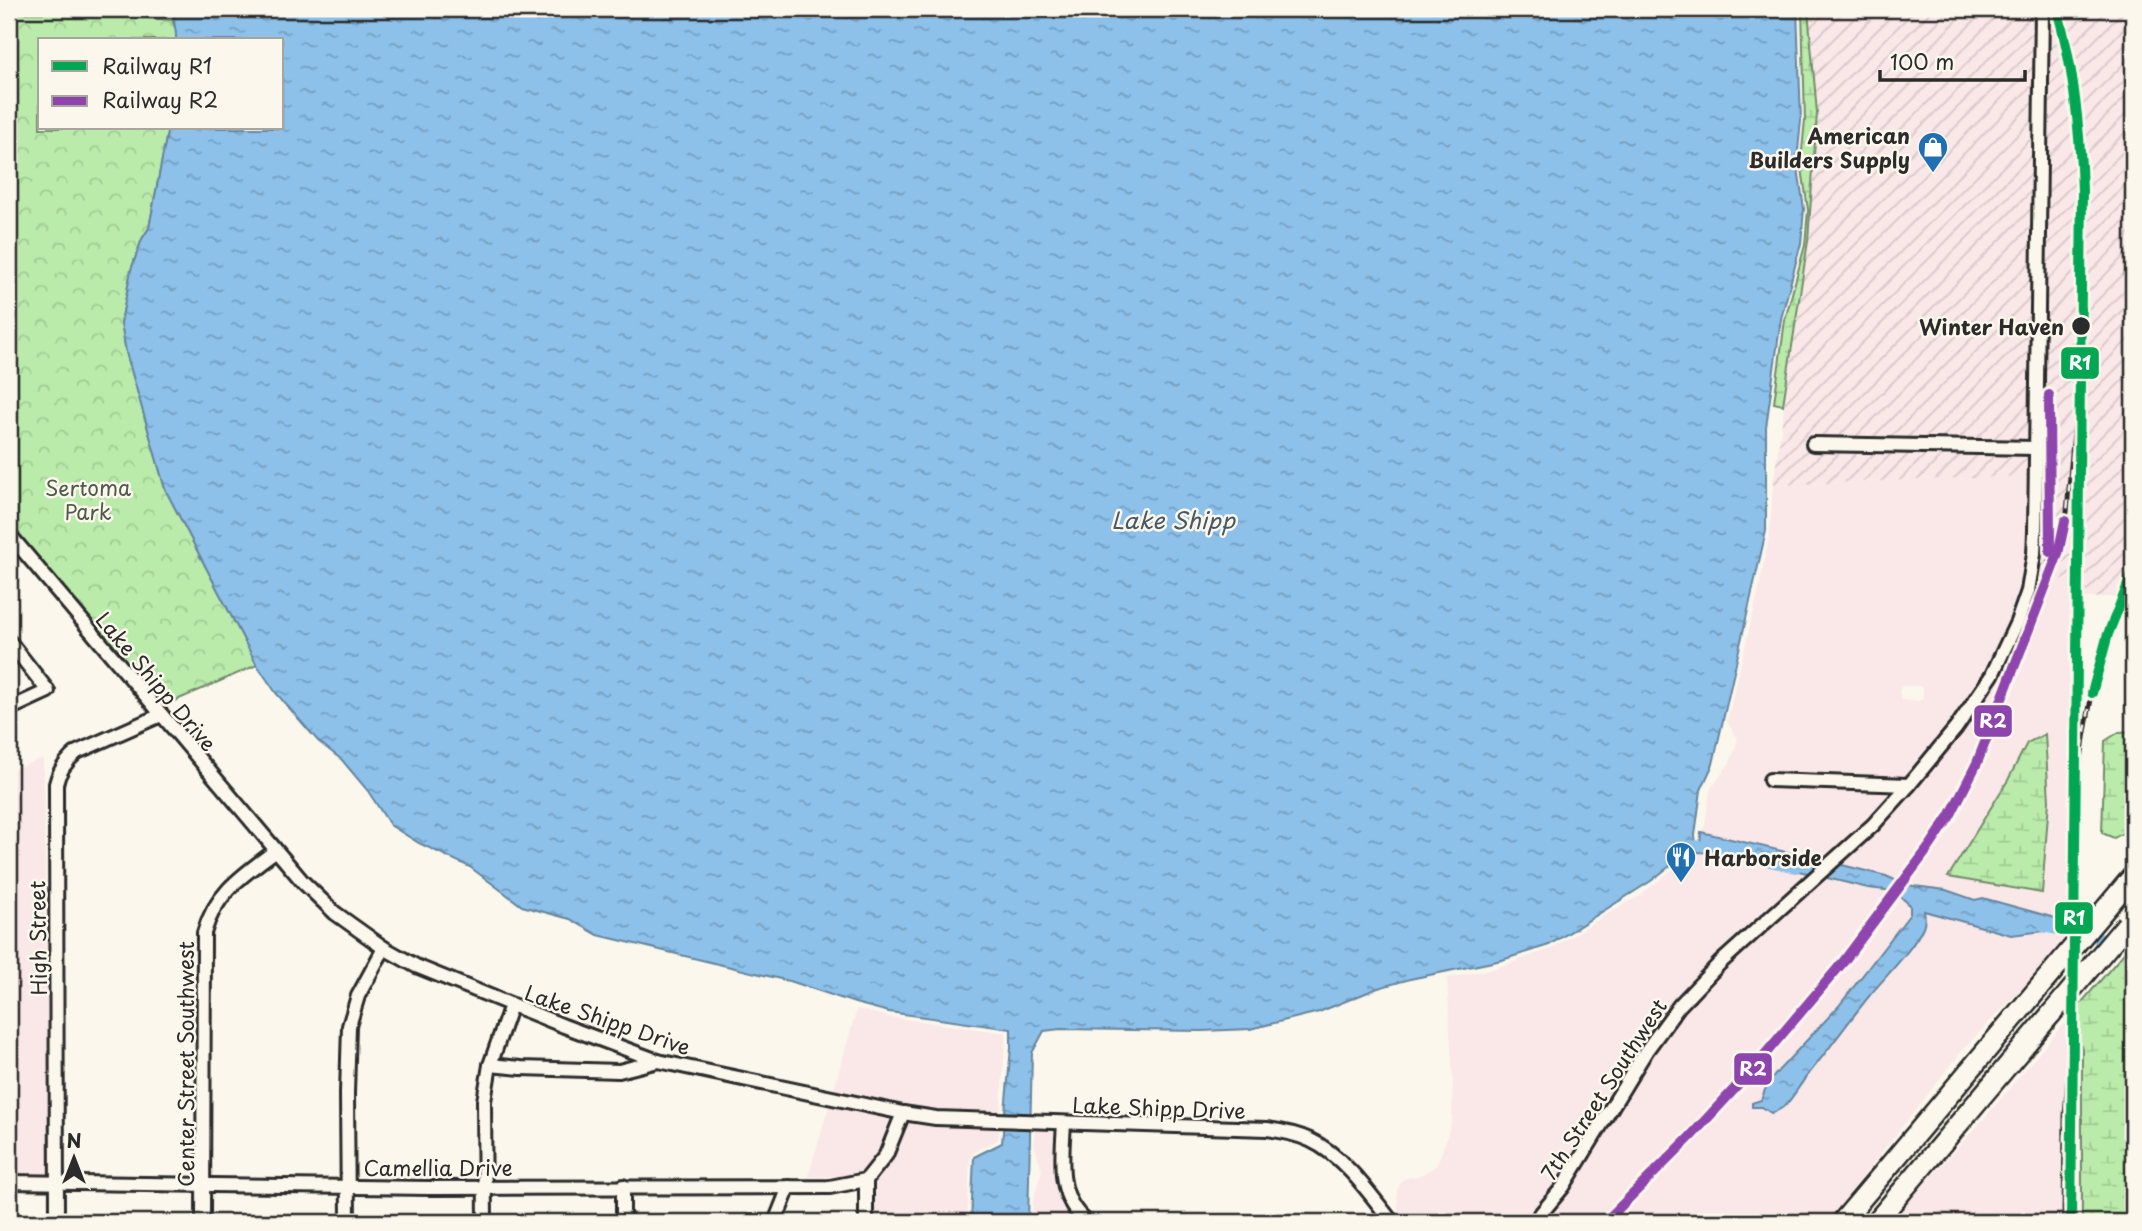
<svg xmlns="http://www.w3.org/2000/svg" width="2142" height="1231" font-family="'Playpen Sans',sans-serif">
	<defs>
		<pattern id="industrial-furrows" width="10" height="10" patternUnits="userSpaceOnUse" patternTransform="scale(1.75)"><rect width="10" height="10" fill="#fae7e8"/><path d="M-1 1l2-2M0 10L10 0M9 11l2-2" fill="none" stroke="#d6c6c7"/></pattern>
		<pattern id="wetland-marsh" width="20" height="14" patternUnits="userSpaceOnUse" patternTransform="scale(1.75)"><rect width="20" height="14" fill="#baebab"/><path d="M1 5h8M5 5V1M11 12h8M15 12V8" fill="none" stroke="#a0ca93"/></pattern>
		<pattern id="park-crowns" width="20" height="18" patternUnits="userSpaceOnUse" patternTransform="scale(1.75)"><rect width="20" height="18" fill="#baebab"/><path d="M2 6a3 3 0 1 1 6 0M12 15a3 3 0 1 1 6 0" fill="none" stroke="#a0ca93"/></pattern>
		<pattern id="water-ripples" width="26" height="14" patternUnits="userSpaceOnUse" patternTransform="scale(1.75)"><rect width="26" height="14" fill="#8dc1ea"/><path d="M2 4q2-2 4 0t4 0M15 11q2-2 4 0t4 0" fill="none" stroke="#739dbe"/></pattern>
	</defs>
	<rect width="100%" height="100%" fill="#fbf7ec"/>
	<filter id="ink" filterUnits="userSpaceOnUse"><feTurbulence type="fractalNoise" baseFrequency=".0143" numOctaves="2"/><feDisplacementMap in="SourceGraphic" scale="14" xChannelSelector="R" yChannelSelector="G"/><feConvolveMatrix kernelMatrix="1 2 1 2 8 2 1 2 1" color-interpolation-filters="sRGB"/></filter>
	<g filter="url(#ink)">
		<g fill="#fae7e8" fill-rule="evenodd">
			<path d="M 2029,476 L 2026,572 L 2023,589 L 2003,642 L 1982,681 L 1953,724 L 1907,780 L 1765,775 L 1765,785 L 1898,790 L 1869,821 L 1824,861 L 1701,832 L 1705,826 L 1710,790 L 1730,763 L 1738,740 L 1727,721 L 1758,594 L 1770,533 L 1773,485 ZM 1902,686 L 1920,686 L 1923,690 L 1923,698 L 1919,701 L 1901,700 L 1899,690 Z"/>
			<path d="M 2036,574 L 2079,583 L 2081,651 L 2077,924 L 1983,898 L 1975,900 L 1946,890 L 1906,885 L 1886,876 L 1838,864 L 1876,830 L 1911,791 L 1914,791 L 1914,788 L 1996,678 L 2022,625 ZM 2045,734 L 2049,801 L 2042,893 L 1948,876 L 2008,780 Z"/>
			<path d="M 43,758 L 51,1176 L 9,1176 L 9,771 Z"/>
			<path d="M 1695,852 L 1732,853 L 1780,862 L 1790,869 L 1811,874 L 1717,959 L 1560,1184 L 1527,1222 L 1399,1222 L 1397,1190 L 1403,1179 L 1421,1175 L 1436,1166 L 1443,1149 L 1452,1120 L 1453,1082 L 1447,978 L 1493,969 L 1551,949 L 1622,905 L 1641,896 L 1644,892 Z"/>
			<path d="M 1823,877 L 1868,888 L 1894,891 L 1910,905 L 1910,914 L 1838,1007 L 1797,1053 L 1761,1100 L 1755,1101 L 1765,1110 L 1788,1103 L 1798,1087 L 1839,1034 L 1903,956 L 1923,910 L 2011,935 L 2062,929 L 2076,933 L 1965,1047 L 1827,1222 L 1541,1222 L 1650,1055 L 1683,1010 L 1723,968 Z"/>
			<path d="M 857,1009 L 889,1017 L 1006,1033 L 1000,1115 L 936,1112 L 833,1092 Z"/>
			<path d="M 2076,1009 L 2075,1035 L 2082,1048 L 2082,1222 L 1890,1222 L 1982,1121 Z"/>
			<path d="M 830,1103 L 896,1117 L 882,1152 L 864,1175 L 808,1177 Z"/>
			<path d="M 907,1119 L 958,1125 L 999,1127 L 998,1140 L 977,1150 L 970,1157 L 967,1222 L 871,1222 L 872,1182 Z"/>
			<path d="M 1035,1128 L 1059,1129 L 1058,1185 L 1068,1210 L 1079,1222 L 1032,1222 L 1033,1201 L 1042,1170 L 1034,1143 Z"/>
		</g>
		<g fill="url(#industrial-furrows)">
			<path d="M 1808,9 L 2037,9 L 2031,442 L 1809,438 L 1808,449 L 2031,453 L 2029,553 L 2026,572 L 2029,476 L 1773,485 L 1808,241 L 1817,113 Z"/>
			<path d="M 2047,12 L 2086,14 L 2087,12 L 2133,13 L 2133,579 L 2124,597 L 2079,598 L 2078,583 L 2036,574 Z"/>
		</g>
		<g fill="url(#wetland-marsh)" stroke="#728b6b" stroke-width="2">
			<path d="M 1802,9 L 1808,9 L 1817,113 L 1808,241 L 1783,405 L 1774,403 L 1785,320 L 1805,245 L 1808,210 L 1801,161 L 1805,120 Z"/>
			<path d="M 2133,731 L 2133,821 L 2123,833 L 2114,838 L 2102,833 L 2105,741 L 2119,732 Z"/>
			<path d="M 2045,734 L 2049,801 L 2042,893 L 1948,877 L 2008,780 L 2027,743 Z"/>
			<path d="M 2129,947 L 2133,948 L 2133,1222 L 2082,1222 L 2082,1048 L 2075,1035 L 2076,1009 Z"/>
		</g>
		<path fill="url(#park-crowns)" stroke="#728b6b" stroke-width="2" d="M 9,13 L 86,13 L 172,20 L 177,33 L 176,40 L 40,40 L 40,128 L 168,128 L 149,228 L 142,239 L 131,270 L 121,323 L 126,352 L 165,489 L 257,665 L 163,706 L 9,524 Z"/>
		<g fill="url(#water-ripples)" stroke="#66859e" stroke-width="2">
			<path d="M 174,9 L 1797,9 L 1801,120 L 1797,161 L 1804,209 L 1801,243 L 1781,319 L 1766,427 L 1766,531 L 1713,764 L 1701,790 L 1695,835 L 1696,845 L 1651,881 L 1549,945 L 1502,960 L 1410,979 L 1378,988 L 1319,1012 L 1250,1029 L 1202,1031 L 1060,1029 L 1044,1031 L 1032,1053 L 1028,1222 L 971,1222 L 974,1157 L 1002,1143 L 1011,1048 L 1011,1029 L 889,1012 L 855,1003 L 793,982 L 598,935 L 570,919 L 522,906 L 470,867 L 419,843 L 390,825 L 368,791 L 342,760 L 318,741 L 276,693 L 257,665 L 165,489 L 126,352 L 121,323 L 131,270 L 142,239 L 149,228 L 168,128 L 282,128 L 282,40 L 176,40 C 177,28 172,22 174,9 Z"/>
			<path d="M 1701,832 L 1824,861 L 1811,874 L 1790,869 L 1779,862 L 1732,853 L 1695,852 L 1700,846 Z"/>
			<path d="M 1838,864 L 1886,876 L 1906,885 L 1946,890 L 1975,900 L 1983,898 L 2084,926 L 2078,933 L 2062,929 L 2011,935 L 1924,911 C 1925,916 1926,921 1923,927 C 1914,948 1886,976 1870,995 C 1849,1021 1829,1049 1807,1076 C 1796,1089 1789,1109 1771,1113 L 1762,1107 L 1752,1107 L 1752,1103 L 1761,1100 L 1767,1085 L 1779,1070 L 1838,1007 L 1910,914 L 1910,905 L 1894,891 L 1868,888 L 1823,877 Z"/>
		</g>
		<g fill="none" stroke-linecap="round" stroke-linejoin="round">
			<g stroke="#8dc1ea" stroke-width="10">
				<path d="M 1696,845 L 1796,868"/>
				<path d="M 2043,927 L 2133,945"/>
			</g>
			<g stroke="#2b2b2b" stroke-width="18">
				<g id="minor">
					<path d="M 1813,444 L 2036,448"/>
					<path d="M 9,534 L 303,882 L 335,913 L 384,948 L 416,966 L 564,1026 L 658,1061 L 903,1113 L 936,1118 L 1267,1129 C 1282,1131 1297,1134 1310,1140 C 1343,1155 1371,1195 1392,1222"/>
					<path d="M 9,641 L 48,691 L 9,709"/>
					<path d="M 1770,780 L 1909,785"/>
					<path d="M 490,1065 L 521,1068 L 619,1071 L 658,1061"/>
					<path d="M 1064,1123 C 1062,1159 1056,1197 1087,1222"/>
					<path d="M 9,1182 L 430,1188 L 830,1187 L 866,1180"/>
					<path d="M 623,1186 L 623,1222"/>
					<path d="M 57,1222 L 56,784 C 59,770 66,761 77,752 L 161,715"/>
					<path d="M 203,1222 L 204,933 C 215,893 243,875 275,851"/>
					<path d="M 348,1222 L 347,1093 L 349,1026 L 358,996 L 384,948"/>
					<path d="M 485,1222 L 484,1101 L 490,1065 L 511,1005"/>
					<path d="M 775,1222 L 789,1187"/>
					<path d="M 866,1222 L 866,1180 L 886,1155 L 903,1113"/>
					<path d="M 1534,1222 L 1563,1187 L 1646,1051 L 1679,1006 L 1720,963 L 1873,825 L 1909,785 L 1956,728 L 1992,675 L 2017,622 L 2028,591 L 2034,554 L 2035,532 L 2042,9"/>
				</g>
			</g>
			<g stroke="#2b2b2b" stroke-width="24">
				<g id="highway">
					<path d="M 1842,1222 L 2133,876"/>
					<path d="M 1876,1222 L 2051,1014"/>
				</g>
			</g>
			<use href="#minor" stroke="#fbf7ec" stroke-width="12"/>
			<use href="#highway" stroke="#fbf7ec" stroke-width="19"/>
			<g stroke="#2b2b2b" stroke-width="5">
				<g id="rail">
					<path d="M 2049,561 L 2049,395"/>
					<path d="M 2075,828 C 2078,763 2088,699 2107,637 C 2114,615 2124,593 2133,572"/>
					<path d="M 1605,1222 L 1690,1137 L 1750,1072 L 1803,1011 L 1887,905 L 1950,816 L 1977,763 L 2058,554 L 2067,512 L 2081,349"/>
					<path d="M 2064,1222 L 2065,1117 L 2074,981"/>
				</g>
			</g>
			<use href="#rail" stroke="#fbf7ec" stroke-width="2.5" stroke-dasharray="8" stroke-linecap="butt"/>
			<g stroke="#2b2b2b" stroke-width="24" stroke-linecap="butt">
				<path id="highway-bridge" d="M 2051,1014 L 2127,924"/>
			</g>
			<use href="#highway-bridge" stroke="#fbf7ec" stroke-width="19"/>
			<g stroke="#fbf7ec" stroke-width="16">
				<g id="rail-1">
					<path d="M 2057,9 C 2074,68 2080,128 2082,190 L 2071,1222"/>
					<path d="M 2092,693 L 2108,634 L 2133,572"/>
				</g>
			</g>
			<g stroke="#fbf7ec" stroke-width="16">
				<g id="rail-2">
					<path d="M 2049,395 L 2050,552"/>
					<path d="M 1605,1222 L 1690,1137 L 1750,1072 L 1844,961 L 1930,846 L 1950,816 L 1977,763 L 2058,554 L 2065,521"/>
				</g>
			</g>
			<use href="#rail-1" stroke="#00a651" stroke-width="10"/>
			<use href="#rail-2" stroke="#8e44ad" stroke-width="10"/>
		</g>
	</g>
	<defs>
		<g id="shop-pin" transform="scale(1.575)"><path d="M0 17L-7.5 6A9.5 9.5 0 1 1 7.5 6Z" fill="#1f6fb2" stroke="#fbf7ec"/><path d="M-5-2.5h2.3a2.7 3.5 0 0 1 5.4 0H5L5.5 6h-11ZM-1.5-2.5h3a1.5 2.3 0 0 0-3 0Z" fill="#fff"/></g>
		<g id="restaurant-pin" transform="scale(1.575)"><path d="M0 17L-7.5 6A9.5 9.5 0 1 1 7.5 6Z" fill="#1f6fb2" stroke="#fbf7ec"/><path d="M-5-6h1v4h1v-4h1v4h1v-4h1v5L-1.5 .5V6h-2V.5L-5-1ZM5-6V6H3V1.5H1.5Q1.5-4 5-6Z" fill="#fff"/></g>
	</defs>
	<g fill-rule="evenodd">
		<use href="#shop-pin" x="1933" y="147"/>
		<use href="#restaurant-pin" x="1681" y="857"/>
	</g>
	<circle fill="#2b2b2b" stroke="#fbf7ec" stroke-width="2.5" cx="2081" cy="326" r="10"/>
	<g text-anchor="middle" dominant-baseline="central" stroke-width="5" stroke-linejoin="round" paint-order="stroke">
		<g font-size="21" font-weight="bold" fill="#2b2b2b" stroke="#fbf7ec" text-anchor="end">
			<text x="1910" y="135">American<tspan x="1910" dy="24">Builders Supply</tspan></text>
			<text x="1704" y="857" text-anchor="start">Harborside</text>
		</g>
		<g font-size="21" font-weight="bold" fill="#2b2b2b" stroke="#fbf7ec" text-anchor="end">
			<text x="2064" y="326">Winter Haven</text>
		</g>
		<g font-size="21" fill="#4f5b4b" stroke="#fbf7ec">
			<text x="88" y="487">Sertoma<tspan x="88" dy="24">Park</tspan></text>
		</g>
		<g font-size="21" fill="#2b2b2b" stroke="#fbf7ec">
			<text transform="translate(157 681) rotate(50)">Lake Shipp Drive</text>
			<text transform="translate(37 938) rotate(-91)">High Street</text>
			<text transform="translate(608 1019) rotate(19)">Lake Shipp Drive</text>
			<text transform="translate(185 1064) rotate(-90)">Center Street Southwest</text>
			<text transform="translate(1603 1089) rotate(-57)">7th Street Southwest</text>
			<text transform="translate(1159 1107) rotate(2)">Lake Shipp Drive</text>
			<text x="438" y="1167">Camellia Drive</text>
		</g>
		<g font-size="23" font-style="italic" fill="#485864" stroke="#fbf7ec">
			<text x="1173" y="519">Lake Shipp</text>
		</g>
	</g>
	<g stroke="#fbf7ec" stroke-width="2.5">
		<rect x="2060" y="346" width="40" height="34" rx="7" fill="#00a651"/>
		<rect x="1973" y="704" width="40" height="34" rx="7" fill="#8e44ad"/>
		<rect x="2054" y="901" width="40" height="34" rx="7" fill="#00a651"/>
		<rect x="1733" y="1052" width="40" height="34" rx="7" fill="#8e44ad"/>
	</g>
	<g font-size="19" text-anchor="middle" font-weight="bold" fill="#fff">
		<text x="2080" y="370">R1</text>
		<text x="1993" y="728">R2</text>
		<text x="2074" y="925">R1</text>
		<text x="1753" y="1076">R2</text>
	</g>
	<rect width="2142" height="1231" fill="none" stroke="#fbf7ec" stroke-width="35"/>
	<rect x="18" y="18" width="2107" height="1196" fill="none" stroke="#2b2b2b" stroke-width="2.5" filter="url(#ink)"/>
	<rect x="38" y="38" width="245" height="91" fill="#fbf7ec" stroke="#a8a59f" stroke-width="2"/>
	<rect x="52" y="61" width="35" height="10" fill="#00a651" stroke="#a8a59f" stroke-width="2"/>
	<text x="102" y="74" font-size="21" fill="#2b2b2b">Railway R1</text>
	<rect x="52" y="96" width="35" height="10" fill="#8e44ad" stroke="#a8a59f" stroke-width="2"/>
	<text x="102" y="108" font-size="21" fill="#2b2b2b">Railway R2</text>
	<g transform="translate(74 1158)" stroke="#fbf7ec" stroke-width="5" paint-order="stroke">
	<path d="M0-5L12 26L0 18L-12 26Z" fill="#2b2b2b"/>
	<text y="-10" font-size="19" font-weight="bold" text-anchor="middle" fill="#2b2b2b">N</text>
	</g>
	<path d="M1880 70v10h145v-10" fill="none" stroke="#2b2b2b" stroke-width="3.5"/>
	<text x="1890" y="70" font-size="21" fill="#2b2b2b" stroke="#fbf7ec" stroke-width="5" paint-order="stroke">100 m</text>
</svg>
